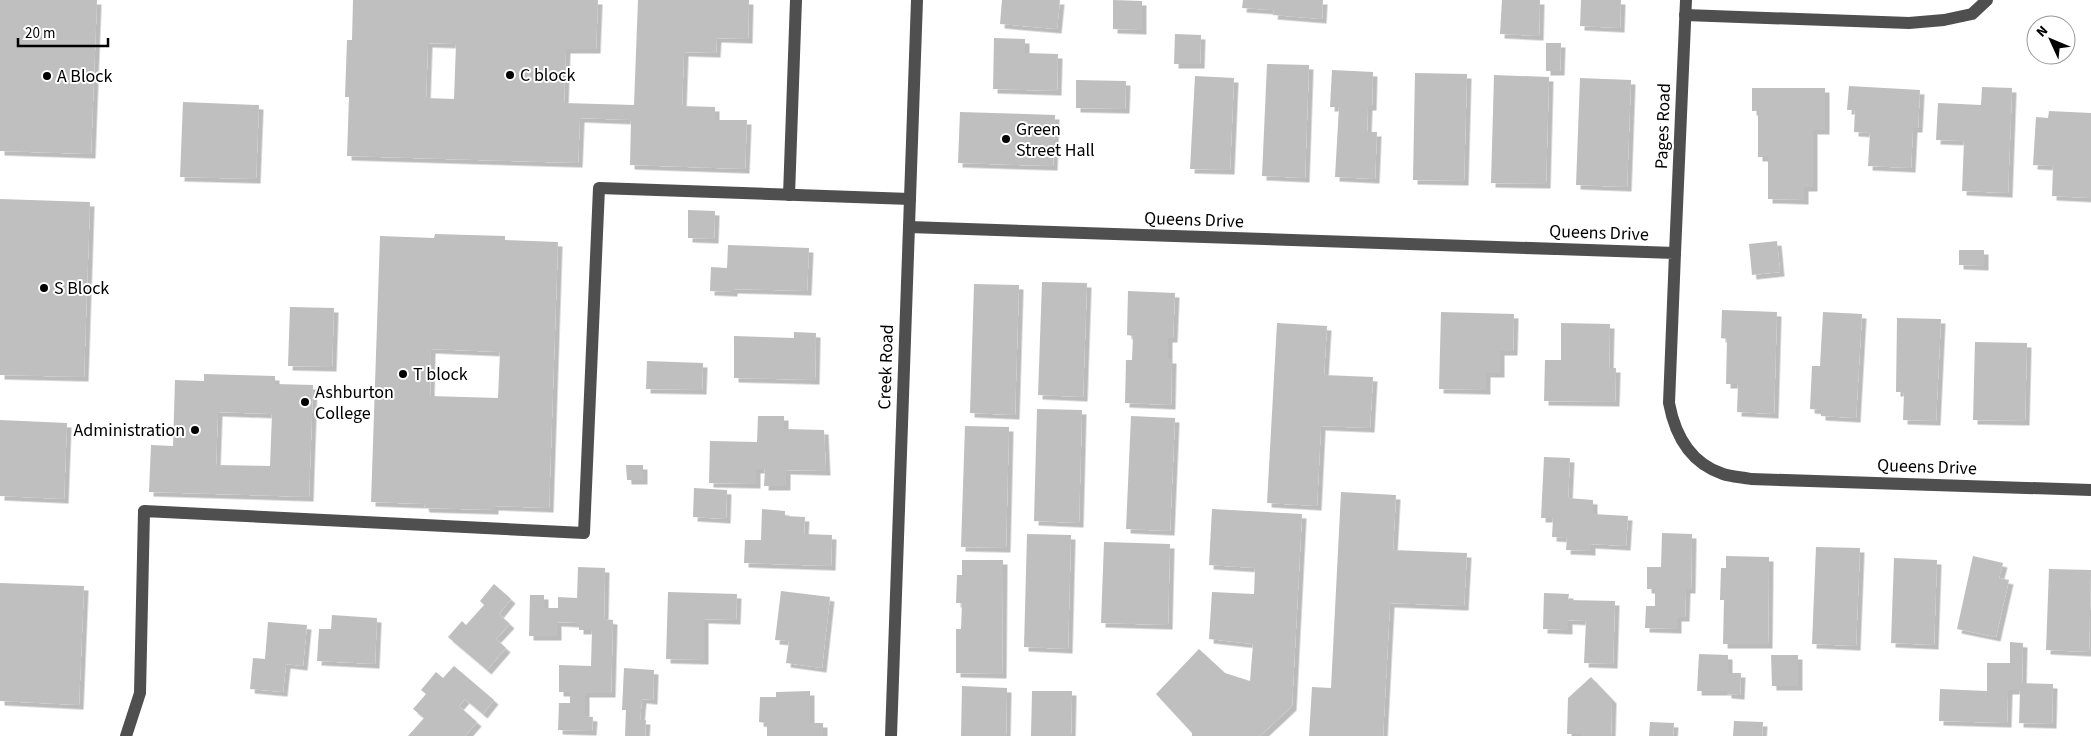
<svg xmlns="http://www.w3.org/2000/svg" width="2091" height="736" font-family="'Source Sans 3',sans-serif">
	<defs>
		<filter id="shadow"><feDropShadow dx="4.5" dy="4.5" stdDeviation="0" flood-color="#0004"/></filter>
	</defs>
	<rect width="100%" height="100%" fill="#fff"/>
	<g fill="#bfbfbf" fill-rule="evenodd" filter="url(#shadow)">
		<path d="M 0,0 L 97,0 L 91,154 L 0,151 Z"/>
		<path d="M 353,0 L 598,0 L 596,49 L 566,49 L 564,103 L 634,105 L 638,0 L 749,0 L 748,39 L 717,38 L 716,53 L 684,52 L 682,106 L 715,107 L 715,120 L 747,120 L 745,169 L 630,165 L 631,120 L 580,118 L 578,163 L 347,156 L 349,97 L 345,97 L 347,40 L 352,40 ZM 428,43 L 456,44 L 454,99 L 426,98 Z"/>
		<path d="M 1002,0 L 1060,0 L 1057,29 L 1000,24 Z"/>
		<path d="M 1113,0 L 1142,1 L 1142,30 L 1113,29 Z"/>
		<path d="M 1243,0 L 1323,0 L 1322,19 L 1273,15 L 1274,10 L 1242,8 Z"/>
		<path d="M 1502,0 L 1540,0 L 1539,36 L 1500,34 Z"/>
		<path d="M 1581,0 L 1621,0 L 1620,28 L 1580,26 Z"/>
		<path d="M 1175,34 L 1201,35 L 1200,64 L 1174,64 Z"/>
		<path d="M 994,38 L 1025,39 L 1025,53 L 1058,54 L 1057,91 L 993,89 Z"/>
		<path d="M 1546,43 L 1561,43 L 1560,71 L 1546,71 Z"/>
		<path d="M 1267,64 L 1309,65 L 1305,178 L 1262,176 Z"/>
		<path d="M 1332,70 L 1373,72 L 1372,106 L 1368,106 L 1367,132 L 1377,132 L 1375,179 L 1335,177 L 1339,107 L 1330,107 Z"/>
		<path d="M 1415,73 L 1467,74 L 1464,181 L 1413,180 Z"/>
		<path d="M 1494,75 L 1549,77 L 1546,184 L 1491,183 Z"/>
		<path d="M 1195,76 L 1234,78 L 1230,170 L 1190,169 Z"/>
		<path d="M 1580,78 L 1631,80 L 1627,187 L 1576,185 Z"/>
		<path d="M 1076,80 L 1126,81 L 1125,109 L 1076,108 Z"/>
		<path d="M 1849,86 L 1920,90 L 1918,128 L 1913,128 L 1911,168 L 1868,166 L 1870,133 L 1854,132 L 1855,110 L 1847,110 Z"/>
		<path d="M 1982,87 L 2012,88 L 2008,193 L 1962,191 L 1964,141 L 1936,140 L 1938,103 L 1981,105 Z"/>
		<path d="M 1752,88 L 1825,88 L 1825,130 L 1813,130 L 1813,187 L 1804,187 L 1804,200 L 1768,199 L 1768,157 L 1758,157 L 1758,111 L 1752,111 Z"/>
		<path d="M 183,102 L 259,105 L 256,179 L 180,177 Z"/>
		<path d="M 2049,111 L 2091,113 L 2091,198 L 2052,196 L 2053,166 L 2033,165 L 2036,117 L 2048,118 Z"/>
		<path d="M 960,112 L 1055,115 L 1053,166 L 958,163 Z"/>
		<path d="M 0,199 L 90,202 L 84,377 L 0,375 Z"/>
		<path d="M 688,210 L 715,211 L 714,239 L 688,238 Z"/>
		<path d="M 435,234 L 505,236 L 505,240 L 558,242 L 549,508 L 494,506 L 494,510 L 425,508 L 424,504 L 371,502 L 380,236 L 434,238 ZM 431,349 L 500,352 L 498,398 L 430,396 Z"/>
		<path d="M 1777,241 L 1780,272 L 1752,275 L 1749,244 Z"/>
		<path d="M 728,245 L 809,248 L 807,291 L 733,289 L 733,292 L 710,291 L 711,267 L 727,268 Z"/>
		<path d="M 1959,250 L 1984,250 L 1984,266 L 1959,265 Z"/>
		<path d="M 1042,282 L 1087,283 L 1083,397 L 1038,395 Z"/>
		<path d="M 974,284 L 1019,285 L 1015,415 L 970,413 Z"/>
		<path d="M 1128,291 L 1175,293 L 1173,338 L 1168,338 L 1168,359 L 1172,359 L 1171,405 L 1125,403 L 1126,360 L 1132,360 L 1133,336 L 1127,335 Z"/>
		<path d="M 290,307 L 334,308 L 332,367 L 288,366 Z"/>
		<path d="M 1722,310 L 1777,312 L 1774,414 L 1737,412 L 1738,384 L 1726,384 L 1727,339 L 1721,338 Z"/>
		<path d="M 1441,312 L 1514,314 L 1513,351 L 1500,351 L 1500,373 L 1486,373 L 1486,390 L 1439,389 Z"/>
		<path d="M 1823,312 L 1862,314 L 1856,418 L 1821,416 L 1821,410 L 1810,409 L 1812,366 L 1820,366 Z"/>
		<path d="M 1897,318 L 1941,319 L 1936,421 L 1903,420 L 1904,392 L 1896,392 Z"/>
		<path d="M 1277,323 L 1327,326 L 1324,375 L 1373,377 L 1370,428 L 1321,426 L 1317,506 L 1267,503 Z"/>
		<path d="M 1561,323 L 1610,324 L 1609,368 L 1616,368 L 1615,402 L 1544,401 L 1545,360 L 1561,360 Z"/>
		<path d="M 794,332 L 816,333 L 815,380 L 734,378 L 734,336 L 794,338 Z"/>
		<path d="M 1975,342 L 2027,343 L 2025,421 L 1973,420 Z"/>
		<path d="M 647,361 L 703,363 L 702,390 L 646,389 Z"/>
		<path d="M 204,374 L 275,376 L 275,384 L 313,385 L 309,497 L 149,492 L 151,445 L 173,446 L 175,380 L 204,381 ZM 218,412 L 272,414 L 270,466 L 216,465 Z"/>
		<path d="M 1037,409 L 1082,410 L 1079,523 L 1034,521 Z"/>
		<path d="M 758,416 L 784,416 L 784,429 L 824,430 L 826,471 L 786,470 L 786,486 L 764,486 L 765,469 L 756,469 L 756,484 L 709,483 L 710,441 L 757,442 Z"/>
		<path d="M 1131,416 L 1175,418 L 1170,531 L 1126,529 Z"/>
		<path d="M 0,420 L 67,423 L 64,499 L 0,496 Z"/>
		<path d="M 965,426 L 1009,427 L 1006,548 L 961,547 Z"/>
		<path d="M 1544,457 L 1570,458 L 1568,498 L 1593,500 L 1593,514 L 1628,516 L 1626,546 L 1591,544 L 1591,551 L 1566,550 L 1567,538 L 1552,537 L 1553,518 L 1541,518 Z"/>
		<path d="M 626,465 L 643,465 L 643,480 L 627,480 Z"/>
		<path d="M 694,488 L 727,490 L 726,519 L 693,517 Z"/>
		<path d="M 1341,492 L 1396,495 L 1393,550 L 1467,553 L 1464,606 L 1390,603 L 1383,736 L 1309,736 L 1312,687 L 1331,688 Z"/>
		<path d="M 762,509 L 785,511 L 785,516 L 805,517 L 804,534 L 832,535 L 831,566 L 744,563 L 745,540 L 761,540 Z"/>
		<path d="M 1212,509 L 1302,514 L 1292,706 L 1260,736 L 1192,736 L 1192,733 L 1156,694 L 1199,649 L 1225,673 L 1250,681 L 1253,644 L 1209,639 L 1212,592 L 1254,594 L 1255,568 L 1209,565 Z"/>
		<path d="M 1662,533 L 1692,534 L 1691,589 L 1686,589 L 1685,617 L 1677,617 L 1677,629 L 1645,628 L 1646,606 L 1655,606 L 1655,589 L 1647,589 L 1647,567 L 1661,567 Z"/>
		<path d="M 1027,534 L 1071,535 L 1068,649 L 1024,647 Z"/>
		<path d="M 1104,542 L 1170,544 L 1168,625 L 1101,623 Z"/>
		<path d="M 1816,547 L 1860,548 L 1856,646 L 1812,644 Z"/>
		<path d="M 1726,556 L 1769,557 L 1768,644 L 1723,644 L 1724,600 L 1720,600 L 1721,568 L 1726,568 Z"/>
		<path d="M 1973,556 L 2003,563 L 1999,578 L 2009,580 L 1996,637 L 1957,629 Z"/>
		<path d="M 1894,558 L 1937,560 L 1934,645 L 1891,643 Z"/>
		<path d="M 962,560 L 1003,560 L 1002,674 L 956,673 L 956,629 L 961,629 L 962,603 L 956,603 L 957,575 L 962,575 Z"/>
		<path d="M 578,567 L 605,568 L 604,619 L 613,620 L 611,693 L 585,693 L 585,716 L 593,717 L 592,731 L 558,730 L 559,703 L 570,703 L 570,692 L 559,692 L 559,665 L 591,666 L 592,630 L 579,630 L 579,623 L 557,622 L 557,636 L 529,636 L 530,595 L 544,595 L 544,608 L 558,608 L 558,597 L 577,598 Z"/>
		<path d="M 2049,569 L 2091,570 L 2089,652 L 2046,650 Z"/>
		<path d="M 0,583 L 84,586 L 79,705 L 0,701 Z"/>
		<path d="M 494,584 L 511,599 L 499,614 L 510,624 L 496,639 L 506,648 L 487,670 L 448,637 L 462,621 L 466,625 L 484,605 L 480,601 Z"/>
		<path d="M 781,591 L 830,597 L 822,668 L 786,663 L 789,641 L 775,640 Z"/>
		<path d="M 668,592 L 737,594 L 736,620 L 704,619 L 704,660 L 666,659 Z"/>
		<path d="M 1544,593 L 1569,594 L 1568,600 L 1615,601 L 1613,664 L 1584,663 L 1586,621 L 1568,620 L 1568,630 L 1543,629 Z"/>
		<path d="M 332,615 L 377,618 L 375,664 L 317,661 L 319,629 L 331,629 Z"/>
		<path d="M 268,622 L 307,625 L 303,666 L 286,664 L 283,692 L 250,689 L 253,658 L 265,659 Z"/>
		<path d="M 2010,642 L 2023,643 L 2022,683 L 2053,684 L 2052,724 L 2019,723 L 2020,690 L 2008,690 L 2007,723 L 1939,721 L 1940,689 L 1987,691 L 1987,663 L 2010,663 Z"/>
		<path d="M 1699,654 L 1728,655 L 1728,673 L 1741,673 L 1740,695 L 1727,694 L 1727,691 L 1697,691 Z"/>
		<path d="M 1771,655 L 1798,655 L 1798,686 L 1772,686 Z"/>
		<path d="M 454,666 L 494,700 L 483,714 L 465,699 L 459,706 L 477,722 L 465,736 L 408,736 L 424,718 L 413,709 L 426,694 L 421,690 L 436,672 L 443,678 Z"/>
		<path d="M 624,668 L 654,670 L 653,700 L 642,699 L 640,720 L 646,720 L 645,736 L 625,736 L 626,710 L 622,710 Z"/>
		<path d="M 1591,677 L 1612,699 L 1611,736 L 1582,736 L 1582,734 L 1567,734 L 1568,698 Z"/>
		<path d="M 962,686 L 1007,688 L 1006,736 L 961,736 Z"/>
		<path d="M 810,691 L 810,723 L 823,723 L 823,736 L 767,736 L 767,723 L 759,722 L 760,697 L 776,697 L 776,692 Z"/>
		<path d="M 1032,691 L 1072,691 L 1071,736 L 1031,736 Z"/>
		<path d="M 1734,721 L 1763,722 L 1762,736 L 1733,736 Z"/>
		<path d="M 1650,722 L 1674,723 L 1673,736 L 1649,736 Z"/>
	</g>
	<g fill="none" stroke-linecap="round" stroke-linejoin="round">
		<g stroke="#4f4f4f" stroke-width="12">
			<path d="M 1685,15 L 1909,23 L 1944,20 L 1972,14 L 1987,0"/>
			<path d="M 789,195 L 796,0"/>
			<path d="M 909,227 L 1675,253 L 1669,403 C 1675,435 1690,463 1723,474 C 1732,477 1742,477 1751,479 L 2091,490"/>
			<path d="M 1675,253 L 1686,0"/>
			<path d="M 126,736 L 140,693 L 144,511 L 584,533 L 599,188 L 910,199"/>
			<path d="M 891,736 L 917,0"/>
		</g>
	</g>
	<g fill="#000" stroke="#fff" stroke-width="2">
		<circle cx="510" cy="75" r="5"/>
		<circle cx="47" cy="76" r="5"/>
		<circle cx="1006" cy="139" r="5"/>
		<circle cx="44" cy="288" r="5"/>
		<circle cx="403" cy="374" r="5"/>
		<circle cx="305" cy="402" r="5"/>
		<circle cx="195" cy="430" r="5"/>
	</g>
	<g text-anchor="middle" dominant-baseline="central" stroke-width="4" stroke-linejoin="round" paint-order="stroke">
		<g font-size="18" fill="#000" stroke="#fff" text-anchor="start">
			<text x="520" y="75">C block</text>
			<text x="57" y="76">A Block</text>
			<text x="1016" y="129">Green<tspan x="1016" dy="21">Street Hall</tspan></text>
			<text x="54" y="288">S Block</text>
			<text x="413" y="374">T block</text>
			<text x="315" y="392">Ashburton<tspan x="315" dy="21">College</tspan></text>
			<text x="185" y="430" text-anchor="end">Administration</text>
		</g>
		<g font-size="18" fill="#000" stroke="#fff">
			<text transform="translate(1663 126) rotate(-88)">Pages Road</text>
			<text transform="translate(1194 220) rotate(2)">Queens Drive</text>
			<text transform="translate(1599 233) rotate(2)">Queens Drive</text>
			<text transform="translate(886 367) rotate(-88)">Creek Road</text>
			<text transform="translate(1927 467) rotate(2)">Queens Drive</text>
		</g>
	</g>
	<g transform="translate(2051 40) rotate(314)"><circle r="24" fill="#ffffff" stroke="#999999"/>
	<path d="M0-4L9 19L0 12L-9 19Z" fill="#000000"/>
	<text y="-8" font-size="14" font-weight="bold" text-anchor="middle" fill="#000000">N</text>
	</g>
	<path d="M18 38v8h90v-8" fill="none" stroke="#000000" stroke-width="2.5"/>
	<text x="25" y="38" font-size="15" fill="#000000" stroke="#ffffff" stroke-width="4" paint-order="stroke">20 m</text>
</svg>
